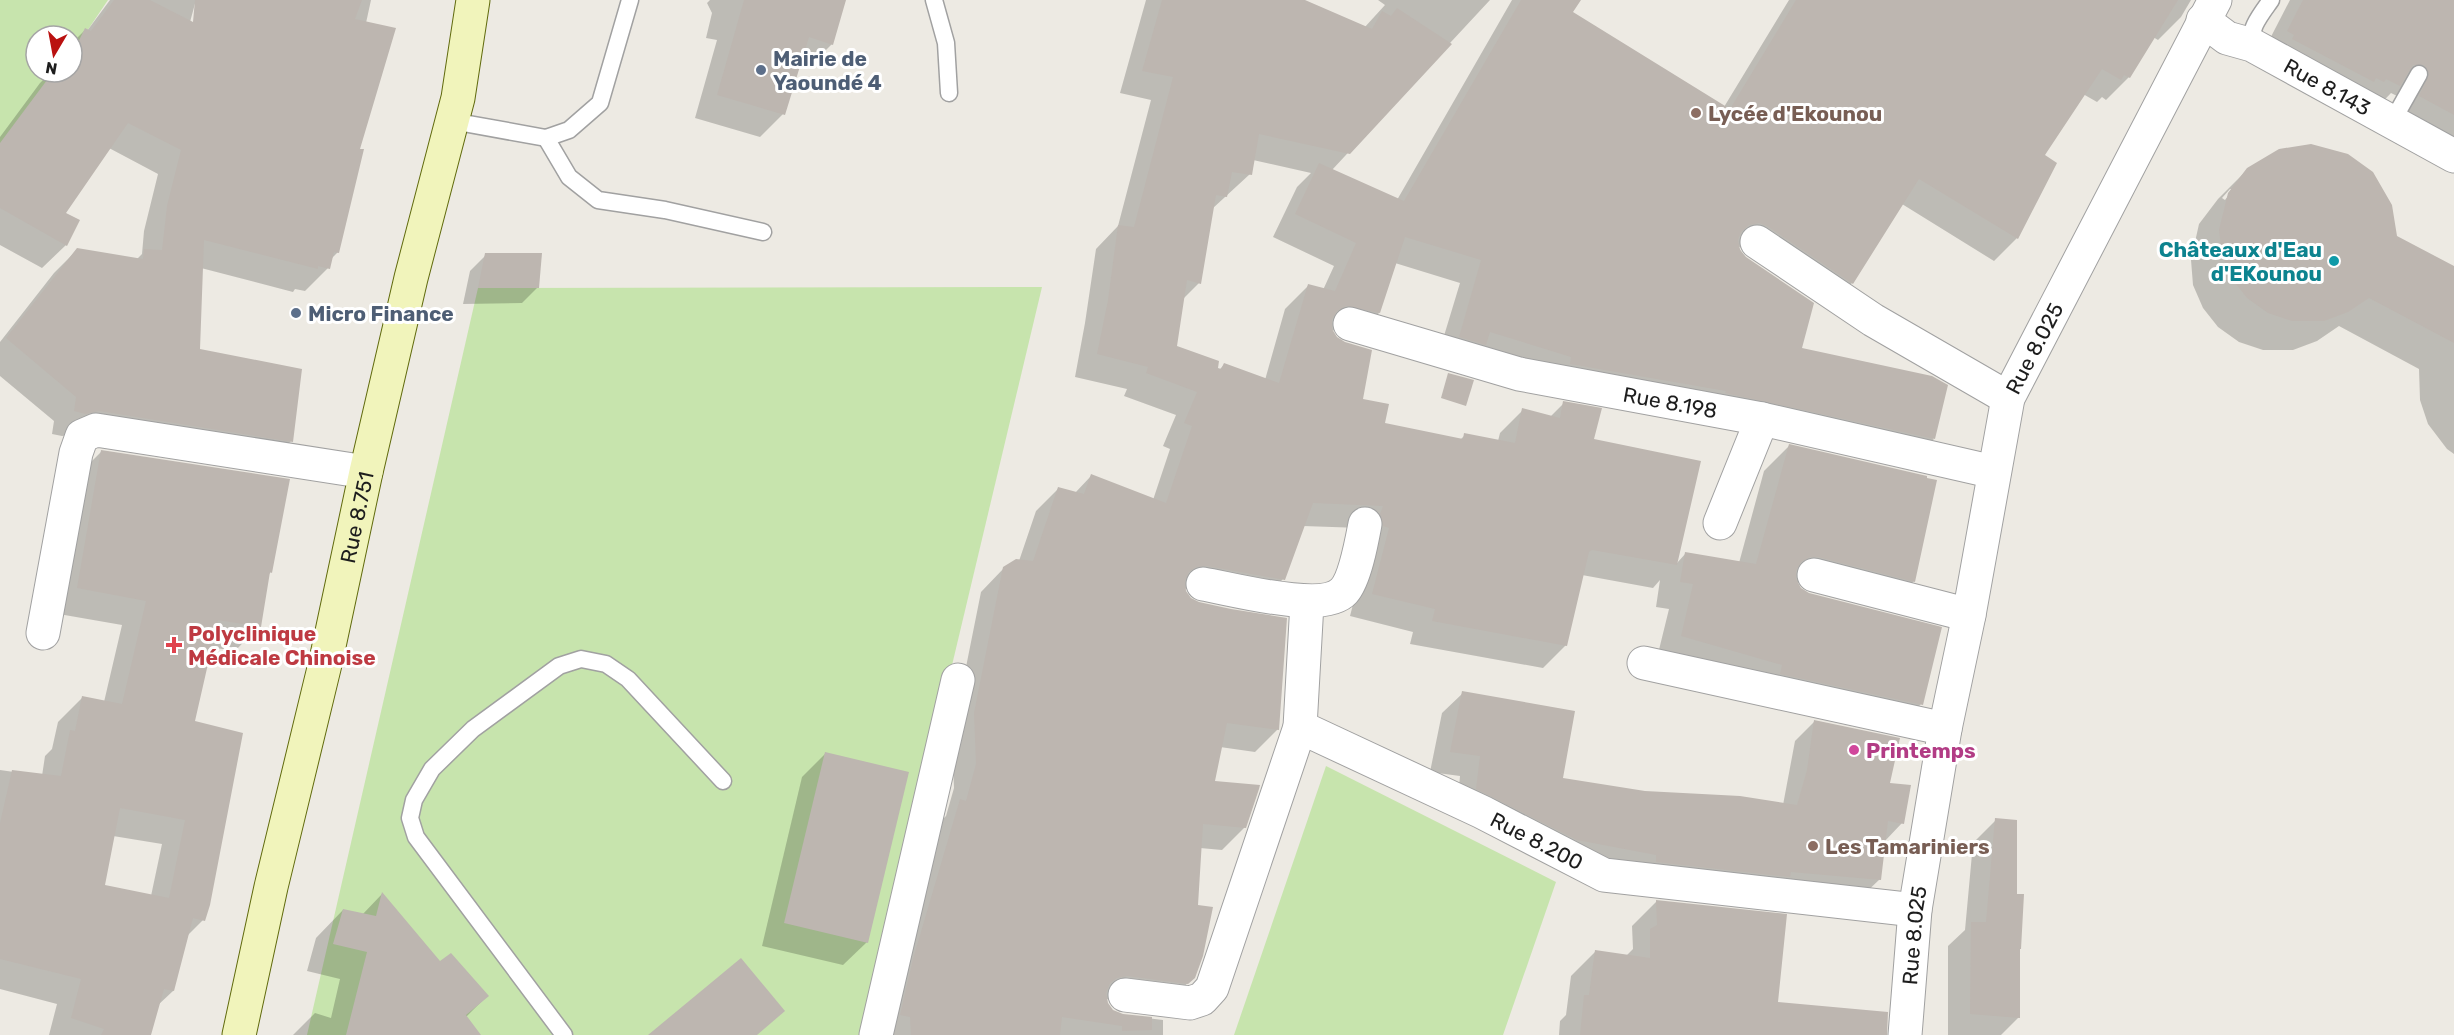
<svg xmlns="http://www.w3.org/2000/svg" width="2454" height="1035" font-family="Rubik,sans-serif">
	<rect width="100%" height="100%" fill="#edeae3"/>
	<g fill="#c7e4ad">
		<path d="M 0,0 L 108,0 L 72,53 L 72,36 L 36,36 L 36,72 L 59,72 L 0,157 Z"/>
		<path d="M 1042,287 L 864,1035 L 307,1035 L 478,288 Z"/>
		<path d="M 1326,766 L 1556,882 L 1503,1035 L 1234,1035 Z"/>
	</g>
	<g fill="#0003" fill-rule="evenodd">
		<path d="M 110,0 L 196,0 L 190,22 L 202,28 L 239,0 L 371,0 L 366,23 L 358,150 L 338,252 L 331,259 L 328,268 L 305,291 L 295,289 L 293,292 L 201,268 L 198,350 L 291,441 L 268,464 L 75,434 L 62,436 L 52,434 L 54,421 L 0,376 L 0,342 L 54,273 L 78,249 L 136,260 L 142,254 L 144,231 L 158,174 L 109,148 L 64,213 L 66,245 L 42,268 L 0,245 L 0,137 L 40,83 L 51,72 L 72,72 L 72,43 L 85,30 L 87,31 Z"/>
		<path d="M 710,0 L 845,0 L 832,44 L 809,67 L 799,64 L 783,114 L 760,137 L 695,118 L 717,40 L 706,38 L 712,13 L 707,3 Z"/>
		<path d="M 1146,0 L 1301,0 L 1364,28 L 1385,5 L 1378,0 L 1490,0 L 1332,170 L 1397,200 L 1512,0 L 1579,0 L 1571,13 L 1724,107 L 1789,0 L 2191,0 L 2181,17 L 2158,40 L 2153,37 L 2129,77 L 2106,100 L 2102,97 L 2097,102 L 2083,94 L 2043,156 L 2017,238 L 1994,261 L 1902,204 L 1852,283 L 1829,306 L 1738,246 L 1800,350 L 1934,439 L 1911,461 L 1437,359 L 1460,283 L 1395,263 L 1379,313 L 1356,335 L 1331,330 L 1361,400 L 1384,424 L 1460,440 L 1465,435 L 1498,441 L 1500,433 L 1523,410 L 1550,417 L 1564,403 L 1592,440 L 1677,563 L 1686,553 L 1739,563 L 1764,471 L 1789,446 L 1914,581 L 1889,606 L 1796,582 L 1799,589 L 1921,704 L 1896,729 L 1656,662 L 1669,609 L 1656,607 L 1660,580 L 1653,588 L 1582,575 L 1566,645 L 1543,668 L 1410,644 L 1413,632 L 1350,616 L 1367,550 L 1361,528 L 1303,526 L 1283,579 L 1260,602 L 1182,588 L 1278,729 L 1255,752 L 1220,747 L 1213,782 L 1245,827 L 1222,850 L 1200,848 L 1194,977 L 1164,1006 L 1106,999 L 1107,1003 L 1113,1012 L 1122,1015 L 1163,1020 L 1163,1035 L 879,1035 L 938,824 L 946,816 L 954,788 L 952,737 L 981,592 L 1004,568 L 1019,561 L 1036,511 L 1059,488 L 1075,493 L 1091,476 L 1153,500 L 1170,449 L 1163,446 L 1176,415 L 1124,396 L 1127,389 L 1075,377 L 1085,323 L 1096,249 L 1118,226 L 1151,100 L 1120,93 ZM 1253,160 L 1311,173 L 1297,187 L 1273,237 L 1334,266 L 1323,290 L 1308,286 L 1285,309 L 1265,380 L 1224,365 L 1219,370 L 1216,369 L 1175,347 L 1182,300 L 1199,283 L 1212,209 L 1250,174 Z"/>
		<path d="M 2290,0 L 2454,0 L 2454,159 L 2414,146 L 2399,97 L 2391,93 L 2370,115 L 2259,60 Z"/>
		<path d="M 2248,169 L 2395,237 L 2454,268 L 2454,454 L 2447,449 L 2428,424 L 2420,400 L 2419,369 L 2339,326 L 2317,341 L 2293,350 L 2263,350 L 2239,342 L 2218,327 L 2203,308 L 2193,285 L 2191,260 L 2199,224 L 2218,199 ZM 2230,189 L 2233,189 L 2225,200 L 2222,198 Z"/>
		<path d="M 486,255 L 538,287 L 522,303 L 463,304 L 470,271 Z"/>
		<path d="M 102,451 L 271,572 L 268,575 L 259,626 L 235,651 L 210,647 L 193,722 L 203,920 L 187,936 L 173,991 L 157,1006 L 149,1035 L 49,1035 L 57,1004 L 0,989 L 0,770 L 42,776 L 45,756 L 52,749 L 58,722 L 82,698 L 104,702 L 122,625 L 53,613 L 77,476 ZM 113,836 L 162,844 L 151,896 L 104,886 Z"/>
		<path d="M 1463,693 L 1562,779 L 1645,792 L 1783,805 L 1795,741 L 1815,721 L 1889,784 L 1902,823 L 1884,842 L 1880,879 L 1859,899 L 1636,882 L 1457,809 L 1460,776 L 1430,772 L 1442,713 Z"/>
		<path d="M 825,754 L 867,942 L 843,965 L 762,946 L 802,777 Z"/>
		<path d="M 1996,820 L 2016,895 L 2020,948 L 2019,1017 L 2001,1035 L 1948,1035 L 1948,946 L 1965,930 L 1973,843 Z"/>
		<path d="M 382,894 L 440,963 L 487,996 L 466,1017 L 479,1035 L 293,1035 L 315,1013 L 331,1018 L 340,979 L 307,971 L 316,938 L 343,910 L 362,915 Z"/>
		<path d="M 1657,901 L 1777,1004 L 1878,1035 L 1559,1035 L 1560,1021 L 1566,1015 L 1571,976 L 1595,952 L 1626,956 L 1633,949 L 1632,926 Z"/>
	</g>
	<g fill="#bdb6b0" fill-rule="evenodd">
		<path d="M 114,0 L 150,0 L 193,22 L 195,0 L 362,0 L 355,19 L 396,28 L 360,149 L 364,149 L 339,253 L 334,252 L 330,269 L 318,266 L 318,269 L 204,240 L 200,349 L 302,369 L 293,442 L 99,411 L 86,414 L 74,411 L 76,397 L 6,338 L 77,248 L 143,259 L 144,249 L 162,250 L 167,206 L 181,150 L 128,123 L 66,213 L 80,220 L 67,246 L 0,208 L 0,143 L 53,72 L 72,72 L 72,55 L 85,28 L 91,31 Z"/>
		<path d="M 744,0 L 846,0 L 833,45 L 809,37 L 785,115 L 717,95 Z"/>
		<path d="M 1162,0 L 1305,0 L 1372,29 L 1382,11 L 1391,16 L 1397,8 L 1452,44 L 1350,154 L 1259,134 L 1252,175 L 1232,172 L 1227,197 L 1216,195 L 1201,284 L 1187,280 L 1177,346 L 1219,361 L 1218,368 L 1221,369 L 1224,363 L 1279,383 L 1308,284 L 1335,291 L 1356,243 L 1295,214 L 1319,163 L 1404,201 L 1521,0 L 1581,0 L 1573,12 L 1730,109 L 1796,0 L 2178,0 L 2130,78 L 2124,75 L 2121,80 L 2102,69 L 2045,155 L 2057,163 L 2018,239 L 1919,179 L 1853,284 L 1767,226 L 1759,223 L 1749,225 L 1741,232 L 1738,240 L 1740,250 L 1746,257 L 1814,303 L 1802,348 L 1932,376 L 1948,385 L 1935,439 L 1725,393 L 1726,391 L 1570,364 L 1571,357 L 1490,332 L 1486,345 L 1459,337 L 1481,260 L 1405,237 L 1380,313 L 1346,306 L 1337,311 L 1332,319 L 1332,329 L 1337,337 L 1345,342 L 1372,350 L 1363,399 L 1389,404 L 1385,423 L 1463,439 L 1464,433 L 1515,443 L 1522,408 L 1560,418 L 1563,401 L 1602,408 L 1594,439 L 1701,461 L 1677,565 L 1592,550 L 1589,552 L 1567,646 L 1432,621 L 1435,609 L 1372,594 L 1389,528 L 1383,526 L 1380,514 L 1383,506 L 1313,503 L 1285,580 L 1207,566 L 1196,567 L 1189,572 L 1185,581 L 1186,591 L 1191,598 L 1199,602 L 1231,609 L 1287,618 L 1279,730 L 1227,723 L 1215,781 L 1260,785 L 1259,789 L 1246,828 L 1203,824 L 1198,905 L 1213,907 L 1203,956 L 1195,978 L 1188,984 L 1127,976 L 1117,978 L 1110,983 L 1106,993 L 1108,1003 L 1113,1010 L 1123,1014 L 1152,1017 L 1152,1030 L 1122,1031 L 1122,1026 L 1062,1017 L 1060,1035 L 911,1035 L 910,1017 L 900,1015 L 913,959 L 960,799 L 966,801 L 976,764 L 974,713 L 1003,567 L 1016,559 L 1033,561 L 1058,487 L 1084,494 L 1091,474 L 1166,503 L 1192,426 L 1184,423 L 1197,392 L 1146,373 L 1148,367 L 1097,354 L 1108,300 L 1118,225 L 1134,227 L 1173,77 L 1142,71 Z"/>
		<path d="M 2303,0 L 2454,0 L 2454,115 L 2419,96 L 2429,74 L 2424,65 L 2413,65 L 2400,86 L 2386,79 L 2384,82 L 2376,78 L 2374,82 L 2292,39 L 2294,35 L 2287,31 Z"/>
		<path d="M 2311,144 L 2348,154 L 2373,172 L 2392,205 L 2397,236 L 2454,266 L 2454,343 L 2369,298 L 2348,312 L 2324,321 L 2292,321 L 2268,313 L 2247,298 L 2232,279 L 2222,255 L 2219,230 L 2228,193 L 2247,168 L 2279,149 Z"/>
		<path d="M 485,253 L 542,253 L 539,288 L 478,288 Z"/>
		<path d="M 1448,373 L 1474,380 L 1466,406 L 1441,398 Z"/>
		<path d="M 1789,444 L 1927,476 L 1927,478 L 1937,480 L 1915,582 L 1818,557 L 1810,557 L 1801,562 L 1796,571 L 1796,579 L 1801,588 L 1809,593 L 1942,627 L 1923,705 L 1780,674 L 1782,665 L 1681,636 L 1693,584 L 1680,582 L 1685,552 L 1756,564 Z"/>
		<path d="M 101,450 L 290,479 L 272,573 L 270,572 L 261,627 L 218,620 L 195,721 L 243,733 L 210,905 L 205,921 L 193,918 L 174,991 L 164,989 L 151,1035 L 101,1035 L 104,1029 L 71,1018 L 81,979 L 0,959 L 0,823 L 12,770 L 61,776 L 70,730 L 75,731 L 82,696 L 122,704 L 146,601 L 77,588 ZM 120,808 L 185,820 L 169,898 L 105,885 Z"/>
		<path d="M 1462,691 L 1575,711 L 1563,778 L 1645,791 L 1740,796 L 1797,805 L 1807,770 L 1814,720 L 1900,738 L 1890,783 L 1911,785 L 1904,824 L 1888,821 L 1881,880 L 1791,872 L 1790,877 L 1656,862 L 1656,855 L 1577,840 L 1476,789 L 1480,756 L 1450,752 Z"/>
		<path d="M 825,752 L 909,772 L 868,943 L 784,923 Z"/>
		<path d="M 1995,818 L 2017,820 L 2017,894 L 2024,894 L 2021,949 L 2020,949 L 2020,1018 L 1970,1014 L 1971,922 L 1986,922 Z"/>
		<path d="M 382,892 L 440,961 L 451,953 L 489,996 L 466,1015 L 481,1035 L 346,1035 L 367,952 L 333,944 L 343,909 L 376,916 Z"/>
		<path d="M 1656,900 L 1787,914 L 1778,1002 L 1888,1012 L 1887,1035 L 1580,1035 L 1584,995 L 1589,995 L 1595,950 L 1650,958 L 1650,929 L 1657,925 Z"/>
		<path d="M 741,958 L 785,1011 L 757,1035 L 648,1035 Z"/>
	</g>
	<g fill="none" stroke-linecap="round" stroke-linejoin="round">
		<g stroke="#a1a1a1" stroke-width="19">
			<g id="lane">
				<path d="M 934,0 L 946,43 L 949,93"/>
				<path d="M 2252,45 C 2248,29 2262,13 2271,0"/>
				<path d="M 452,121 L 546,138 L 569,130 L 600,103 L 630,0"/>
				<path d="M 2392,122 L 2419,74"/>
				<path d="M 546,138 L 569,177 L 598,200 L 665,210 L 763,232"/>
				<path d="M 564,1035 L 416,837 L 410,818 L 414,800 L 432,769 L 473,729 L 559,666 L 581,659 L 606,664 L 628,679 L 723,781"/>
			</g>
		</g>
		<g stroke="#a1a1a1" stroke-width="35">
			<g id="street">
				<path id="s1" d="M 2203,20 L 2227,38 L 2252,45 L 2454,156"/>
				<path d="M 1757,242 L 1873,320 L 2008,398"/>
				<path id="s2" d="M 1350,324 L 1519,374 L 1762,419 L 1994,472"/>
				<path d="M 1720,523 L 1762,419"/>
				<path d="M 1814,575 L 1969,615"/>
				<path d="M 1203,584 C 1233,589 1323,614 1344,591 C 1355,579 1362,540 1365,524"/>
				<path id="s3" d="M 1307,603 L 1300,727 L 1482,812 L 1604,875 L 1915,910"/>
				<path d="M 43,633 L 76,453 L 82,436 L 96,430 L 366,472"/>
				<path d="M 1644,663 L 1945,729"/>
				<path d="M 1125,995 L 1190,1003 L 1202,999 L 1212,988 L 1300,727"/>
				<path d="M 876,1035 L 958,680"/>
				<path id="s4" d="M 1905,1035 L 1915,910 L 1945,729 L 1969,615 L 2008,398 L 2215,0"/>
			</g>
		</g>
		<g stroke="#606a0d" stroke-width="35">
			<g id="secondary">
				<path id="s5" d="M 239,1035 L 271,887 L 326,660 L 366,472 L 411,278 L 458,98 L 473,0"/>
			</g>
		</g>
		<use href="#lane" stroke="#fff" stroke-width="16"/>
		<use href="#street" stroke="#fff" stroke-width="33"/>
		<use href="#secondary" stroke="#f1f4bb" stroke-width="33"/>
	</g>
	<g fill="#5c6f8a" stroke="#fff" stroke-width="2">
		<circle cx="761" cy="70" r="6"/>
		<circle cx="296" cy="313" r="6"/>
	</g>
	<g fill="#8d6e63" stroke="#fff" stroke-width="2">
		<circle cx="1696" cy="113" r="6"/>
		<circle cx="1813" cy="846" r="6"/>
	</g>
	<circle fill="#0f9aa8" stroke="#fff" stroke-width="2" cx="2334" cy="261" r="6"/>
	<path fill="#e0444e" stroke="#fff" stroke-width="2" d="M171 636h6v6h6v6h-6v6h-6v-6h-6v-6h6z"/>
	<circle fill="#d1479c" stroke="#fff" stroke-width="2" cx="1854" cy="750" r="6"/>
	<g text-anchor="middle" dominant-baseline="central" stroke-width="6" stroke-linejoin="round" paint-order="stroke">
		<g font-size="21" font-weight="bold" fill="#4e5e75" stroke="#fff" text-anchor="start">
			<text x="773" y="58">Mairie de<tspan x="773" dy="24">Yaoundé 4</tspan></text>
			<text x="308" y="313">Micro Finance</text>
		</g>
		<g font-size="21" fill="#1d1d1d" stroke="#fff">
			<text stroke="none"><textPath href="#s1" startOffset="142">Rue 8.143</textPath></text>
			<text stroke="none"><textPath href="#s4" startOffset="702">Rue 8.025</textPath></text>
			<text stroke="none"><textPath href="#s2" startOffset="330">Rue 8.198</textPath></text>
			<text stroke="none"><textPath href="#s5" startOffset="531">Rue 8.751</textPath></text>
			<text stroke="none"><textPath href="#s3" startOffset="387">Rue 8.200</textPath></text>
			<text stroke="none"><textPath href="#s4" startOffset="100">Rue 8.025</textPath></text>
		</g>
		<g font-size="21" font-weight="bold" fill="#785e54" stroke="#fff" text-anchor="start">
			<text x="1708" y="113">Lycée d'Ekounou</text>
			<text x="1825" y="846">Les Tamariniers</text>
		</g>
		<g font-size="21" font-weight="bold" fill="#0d838f" stroke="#fff" text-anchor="end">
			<text x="2322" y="249">Châteaux d'Eau<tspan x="2322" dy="24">d'EKounou</tspan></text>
		</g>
		<g font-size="21" font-weight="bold" fill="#be3a42" stroke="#fff" text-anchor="start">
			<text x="188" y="633">Polyclinique<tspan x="188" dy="24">Médicale Chinoise</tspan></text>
		</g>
		<g font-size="21" font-weight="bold" fill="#b23c85" stroke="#fff" text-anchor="start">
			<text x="1866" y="750">Printemps</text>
		</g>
	</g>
	<g transform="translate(54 54) rotate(190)"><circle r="28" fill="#ffffff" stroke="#a5a5a5" stroke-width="1.5"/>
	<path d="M0-4.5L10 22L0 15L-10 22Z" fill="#ba1110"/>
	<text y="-9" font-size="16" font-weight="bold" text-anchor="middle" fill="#1d1d1d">N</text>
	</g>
</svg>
